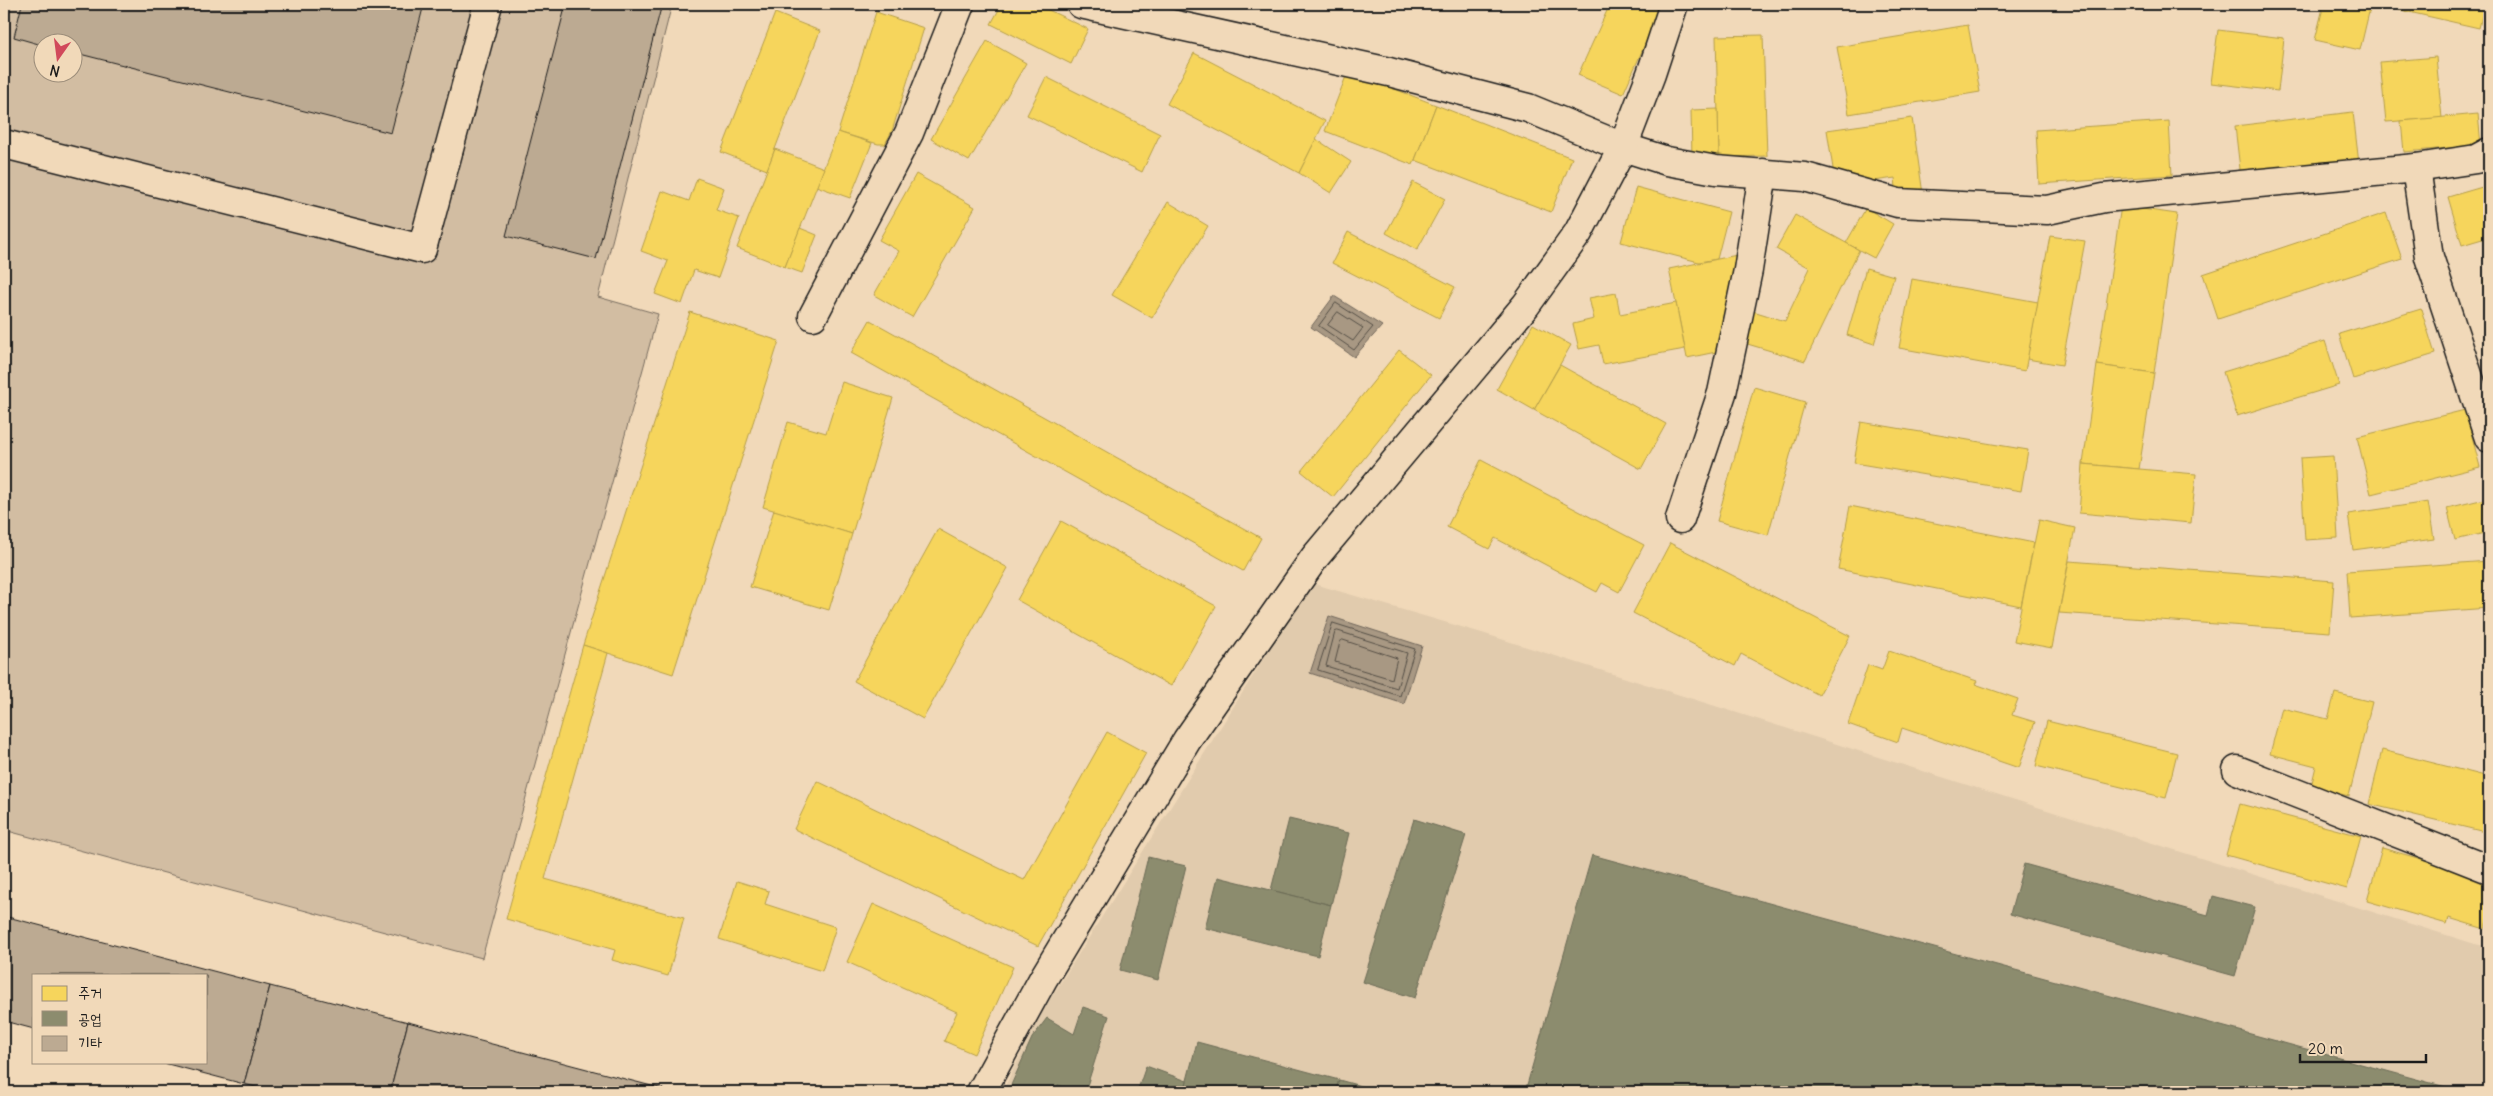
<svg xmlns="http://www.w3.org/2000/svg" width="2493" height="1096" font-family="Delius,'Poor Story',sans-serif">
	<rect width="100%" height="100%" fill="#f1d9b9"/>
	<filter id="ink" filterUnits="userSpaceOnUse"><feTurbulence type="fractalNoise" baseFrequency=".02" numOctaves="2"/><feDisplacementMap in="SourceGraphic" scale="10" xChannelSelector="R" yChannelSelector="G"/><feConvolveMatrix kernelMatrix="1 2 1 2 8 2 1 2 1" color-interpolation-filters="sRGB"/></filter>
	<g filter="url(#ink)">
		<path fill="#e1cbad" d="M 1311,583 L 1482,633 L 2475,944 L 2489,947 L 2489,1092 L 1002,1092 L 1041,1014 Z"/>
		<path fill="#d2bda2" stroke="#776c5f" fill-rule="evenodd" d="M 4,4 L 672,4 L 598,297 L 658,314 L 482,958 L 4,830 ZM 42,42 L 72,42 L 72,72 L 42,72 Z"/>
		<g fill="#a89883" stroke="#70665a">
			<path d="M 1334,296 L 1382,326 L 1354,357 L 1311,327 Z"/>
			<path d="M 1329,616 L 1422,646 L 1404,704 L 1310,673 Z"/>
		</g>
		<g fill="#f6d55c" stroke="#b59e49">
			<path d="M 1002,4 L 1036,4 L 1088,29 L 1071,64 L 991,24 Z"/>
			<path d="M 1610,4 L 1651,4 L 1661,8 L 1623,94 L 1578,75 Z"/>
			<path d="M 2324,4 L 2371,4 L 2360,50 L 2315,40 Z"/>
			<path d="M 2374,4 L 2485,4 L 2479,28 Z"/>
			<path d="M 876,12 L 924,28 L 892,131 L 885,144 L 878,144 L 838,132 Z"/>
			<path d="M 775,13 L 820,31 L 767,170 L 721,152 Z"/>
			<path d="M 1968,25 L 1980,92 L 1849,114 L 1837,47 Z"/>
			<path d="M 2218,30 L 2284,38 L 2278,91 L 2211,83 Z"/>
			<path d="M 1763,35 L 1767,156 L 1719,157 L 1716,36 Z"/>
			<path d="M 987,41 L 1026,63 L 969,161 L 931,139 Z"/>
			<path d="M 1194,53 L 1325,121 L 1299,173 L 1167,104 Z"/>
			<path d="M 2436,57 L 2442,118 L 2386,122 L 2380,62 Z"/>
			<path d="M 1348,71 L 1436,105 L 1413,165 L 1325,131 Z"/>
			<path d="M 1046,77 L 1160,134 L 1142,172 L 1027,115 Z"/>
			<path d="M 1436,105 L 1572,158 L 1551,212 L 1415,160 Z"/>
			<path d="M 1718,109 L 1719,157 L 1692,158 L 1691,110 Z"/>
			<path d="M 2353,112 L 2359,164 L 2241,178 L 2235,126 Z"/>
			<path d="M 2478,114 L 2481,145 L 2404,152 L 2401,121 Z"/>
			<path d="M 1912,118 L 1923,194 L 1896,188 L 1895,178 L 1867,182 L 1834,175 L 1827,130 Z"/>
			<path d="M 2169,121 L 2172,175 L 2039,184 L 2036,130 Z"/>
			<path d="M 838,132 L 872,143 L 850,198 L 816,186 Z"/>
			<path d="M 1316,139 L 1351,162 L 1331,193 L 1299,173 Z"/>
			<path d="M 775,149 L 824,168 L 785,267 L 737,248 Z"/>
			<path d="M 916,174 L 975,207 L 912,317 L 874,295 L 899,251 L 879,240 Z"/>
			<path d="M 697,178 L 724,188 L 716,210 L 739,218 L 718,278 L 694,270 L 682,304 L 655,294 L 668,261 L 641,251 L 662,191 L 689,201 Z"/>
			<path d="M 1413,182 L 1445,199 L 1417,250 L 1386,233 Z"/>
			<path d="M 2489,185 L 2489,237 L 2462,245 L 2448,197 Z"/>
			<path d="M 1636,187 L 1729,212 L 1717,259 L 1699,262 L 1621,242 Z"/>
			<path d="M 1168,202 L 1208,226 L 1152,318 L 1112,295 Z"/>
			<path d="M 2121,206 L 2177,214 L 2154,373 L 2097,365 Z"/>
			<path d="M 1866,208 L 1893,224 L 1874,258 L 1846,243 Z"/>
			<path d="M 2386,213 L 2402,259 L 2218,319 L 2203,274 Z"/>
			<path d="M 1795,215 L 1859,250 L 1805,361 L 1744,343 L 1753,311 L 1785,321 L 1810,268 L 1776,249 Z"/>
			<path d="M 800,228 L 817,235 L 802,273 L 785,267 Z"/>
			<path d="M 1348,232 L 1455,287 L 1439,318 L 1332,263 Z"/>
			<path d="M 2050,236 L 2085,241 L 2062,365 L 2027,359 Z"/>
			<path d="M 1737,255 L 1721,351 L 1687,358 L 1669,269 Z"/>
			<path d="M 1866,268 L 1894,276 L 1874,344 L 1847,335 Z"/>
			<path d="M 1912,279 L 2038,302 L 2025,371 L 1899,348 Z"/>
			<path d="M 2489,279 L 2489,303 L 2483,281 Z"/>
			<path d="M 1616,293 L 1620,314 L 1676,303 L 1685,349 L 1603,364 L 1599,345 L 1579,349 L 1573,324 L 1594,319 L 1589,298 Z"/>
			<path d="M 2421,309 L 2435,354 L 2353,379 L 2339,334 Z"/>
			<path d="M 690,312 L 779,341 L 673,674 L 583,645 Z"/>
			<path d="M 870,320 L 1261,538 L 1243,571 L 851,353 Z"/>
			<path d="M 1533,324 L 1571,345 L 1534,410 L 1497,389 Z"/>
			<path d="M 2325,341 L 2339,385 L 2237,416 L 2223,372 Z"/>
			<path d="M 1399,350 L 1431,375 L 1333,497 L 1301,471 Z"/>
			<path d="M 1560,365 L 1666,424 L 1641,469 L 1534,410 Z"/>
			<path d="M 2097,365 L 2154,373 L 2139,469 L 2083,464 Z"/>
			<path d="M 842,382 L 893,398 L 852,534 L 763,507 L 788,422 L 826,433 Z"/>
			<path d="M 1754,387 L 1805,402 L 1768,535 L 1717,521 Z"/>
			<path d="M 2465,410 L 2480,467 L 2371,494 L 2357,437 Z"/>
			<path d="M 1861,422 L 2028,450 L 2021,491 L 1854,463 Z"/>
			<path d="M 2333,456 L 2338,538 L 2305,540 L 2300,458 Z"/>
			<path d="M 1481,460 L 1644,545 L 1619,592 L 1602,583 L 1597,592 L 1495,538 L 1489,549 L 1447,527 Z"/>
			<path d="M 2083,464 L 2196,474 L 2191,523 L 2079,513 Z"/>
			<path d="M 2489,498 L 2489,532 L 2455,540 L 2447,508 Z"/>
			<path d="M 2428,502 L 2434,539 L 2353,550 L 2348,514 Z"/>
			<path d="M 1850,506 L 2034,543 L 2021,606 L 1838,569 Z"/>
			<path d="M 774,510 L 852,534 L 829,610 L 750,587 Z"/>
			<path d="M 2039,520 L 2075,528 L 2052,648 L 2014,641 Z"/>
			<path d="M 1061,521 L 1216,606 L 1171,686 L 1017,600 Z"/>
			<path d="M 938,529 L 1008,568 L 923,719 L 854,681 Z"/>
			<path d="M 1670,543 L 1850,636 L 1819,695 L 1741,654 L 1735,666 L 1633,613 Z"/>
			<path d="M 2069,561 L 2334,581 L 2330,632 L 2059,613 Z"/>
			<path d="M 2489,561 L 2489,608 L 2350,618 L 2347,571 Z"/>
			<path d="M 583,645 L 608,653 L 545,879 L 684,918 L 668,976 L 612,960 L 615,950 L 506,919 Z"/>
			<path d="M 1889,651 L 1977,681 L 1975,684 L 2018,699 L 2012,715 L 2035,722 L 2019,768 L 1902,728 L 1898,742 L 1848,724 L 1868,665 L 1882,670 Z"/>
			<path d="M 2335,693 L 2372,702 L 2349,796 L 2311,787 L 2316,766 L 2270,754 L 2282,708 L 2328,719 Z"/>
			<path d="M 2047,721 L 2177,753 L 2166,798 L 2036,766 Z"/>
			<path d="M 1107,732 L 1146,753 L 1038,946 L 794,829 L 817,781 L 1024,880 Z"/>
			<path d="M 2382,750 L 2489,777 L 2489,833 L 2369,804 Z"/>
			<path d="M 2240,804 L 2361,836 L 2347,889 L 2226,855 Z"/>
			<path d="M 2382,848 L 2489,878 L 2489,912 L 2485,929 L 2449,918 L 2447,924 L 2367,901 Z"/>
			<path d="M 737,881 L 769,891 L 765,904 L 836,927 L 822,971 L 719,939 Z"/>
			<path d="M 873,904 L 1013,967 L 974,1054 L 944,1041 L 957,1012 L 847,962 Z"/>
		</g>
		<g fill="#8c8c6e" stroke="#6a6a55">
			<path d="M 1289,819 L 1349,833 L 1331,905 L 1271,890 Z"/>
			<path d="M 1414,819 L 1466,835 L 1415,998 L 1363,982 Z"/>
			<path d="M 1592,855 L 2464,1092 L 1525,1092 Z"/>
			<path d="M 1148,857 L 1186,866 L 1158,980 L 1120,970 Z"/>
			<path d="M 2024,864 L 2208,915 L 2213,896 L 2255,907 L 2235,976 L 2010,914 Z"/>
			<path d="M 1218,877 L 1331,905 L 1318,956 L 1205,928 Z"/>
			<path d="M 1083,1007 L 1109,1016 L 1085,1092 L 1078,1092 L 1058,1085 L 1055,1092 L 1008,1092 L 1032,1038 L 1047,1018 L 1074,1034 Z"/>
			<path d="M 1197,1042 L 1339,1080 L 1335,1092 L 1184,1092 Z"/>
			<path d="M 1146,1066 L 1187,1081 L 1184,1092 L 1137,1092 Z"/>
			<path d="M 1339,1080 L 1375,1090 L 1374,1092 L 1335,1092 Z"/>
			<path d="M 1058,1085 L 1078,1092 L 1055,1092 Z"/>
		</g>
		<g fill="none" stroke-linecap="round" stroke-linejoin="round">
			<g stroke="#544e45" stroke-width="1">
				<path d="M 1336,303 L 1373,327 L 1354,350 L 1319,326 Z"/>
				<path d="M 1338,312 L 1363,328 L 1353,341 L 1328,325 Z"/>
				<path d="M 1333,623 L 1415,649 L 1400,696 L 1318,670 Z"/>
				<path d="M 1338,631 L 1407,653 L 1397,688 L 1326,666 L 1335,632 Z"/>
				<path d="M 1343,640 L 1397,658 L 1392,679 L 1335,662 L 1340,642 Z"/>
			</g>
		</g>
		<g fill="#bcaa92" stroke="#1c1c1c">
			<path d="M 22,4 L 424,4 L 391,133 L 72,52 L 72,42 L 42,42 L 42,45 L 14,37 Z"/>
			<path d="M 566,4 L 662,4 L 596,259 L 506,236 Z"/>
			<path d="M 4,916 L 270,986 L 244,1084 L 160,1062 L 206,1062 L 206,975 L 34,975 L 34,1029 L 4,1021 Z"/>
			<path d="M 270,986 L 408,1022 L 390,1092 L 275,1092 L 244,1084 Z"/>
			<path d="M 408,1022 L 663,1089 L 662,1092 L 390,1092 Z"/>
		</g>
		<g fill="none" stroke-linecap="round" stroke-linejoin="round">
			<g stroke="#1c1c1c" stroke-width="31">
				<g id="minor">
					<path d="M 1081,4 L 1389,72 L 1528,108 L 1623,147 L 1667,161 L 1716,170 L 1805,177 L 1898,203 L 2047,210 L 2104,198 L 2416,168 L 2476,159 L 2489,152"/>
					<path d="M 4,144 L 422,249 L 488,4"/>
					<path d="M 2416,168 L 2429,257 L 2489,438"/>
					<path d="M 813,316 L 909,133 L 960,4"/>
					<path d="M 1680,519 L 1722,393 L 1748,270 L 1763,173"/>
					<path d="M 2237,770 L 2489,869"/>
					<path d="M 981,1092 L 1043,979 L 1187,740 L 1315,557 L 1526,305 L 1578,233 L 1623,147 L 1651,74 L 1674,4"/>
				</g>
			</g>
			<use href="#minor" stroke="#f1d9b9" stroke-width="28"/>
		</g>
	</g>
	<rect width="2493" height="1096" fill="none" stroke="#f1d9b9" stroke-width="20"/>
	<rect x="10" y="10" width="2473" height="1076" fill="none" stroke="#1c1c1c" stroke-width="2" filter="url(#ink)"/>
	<rect x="32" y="974" width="175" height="90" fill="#f1d9b9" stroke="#9c8d7a"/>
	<rect x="42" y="986" width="25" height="15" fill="#f6d55c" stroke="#9c8d7a"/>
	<text x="78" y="998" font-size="15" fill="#1c1c1c">주거</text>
	<rect x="42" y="1011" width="25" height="15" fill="#8c8c6e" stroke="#9c8d7a"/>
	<text x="78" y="1024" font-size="15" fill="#1c1c1c">공업</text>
	<rect x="42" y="1036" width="25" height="15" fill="#bcaa92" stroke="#9c8d7a"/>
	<text x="78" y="1048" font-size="15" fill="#1c1c1c">기타</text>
	<g transform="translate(58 58) rotate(194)"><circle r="24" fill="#f1d9b9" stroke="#9c8d7a"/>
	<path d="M0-4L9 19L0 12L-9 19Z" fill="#d1495b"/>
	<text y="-8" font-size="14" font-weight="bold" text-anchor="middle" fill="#1c1c1c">N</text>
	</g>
	<path d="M2300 1054v8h126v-8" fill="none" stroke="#1c1c1c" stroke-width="2.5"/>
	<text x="2308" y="1054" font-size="15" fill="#1c1c1c" stroke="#f1d9b9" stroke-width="4" paint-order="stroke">20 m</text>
</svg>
